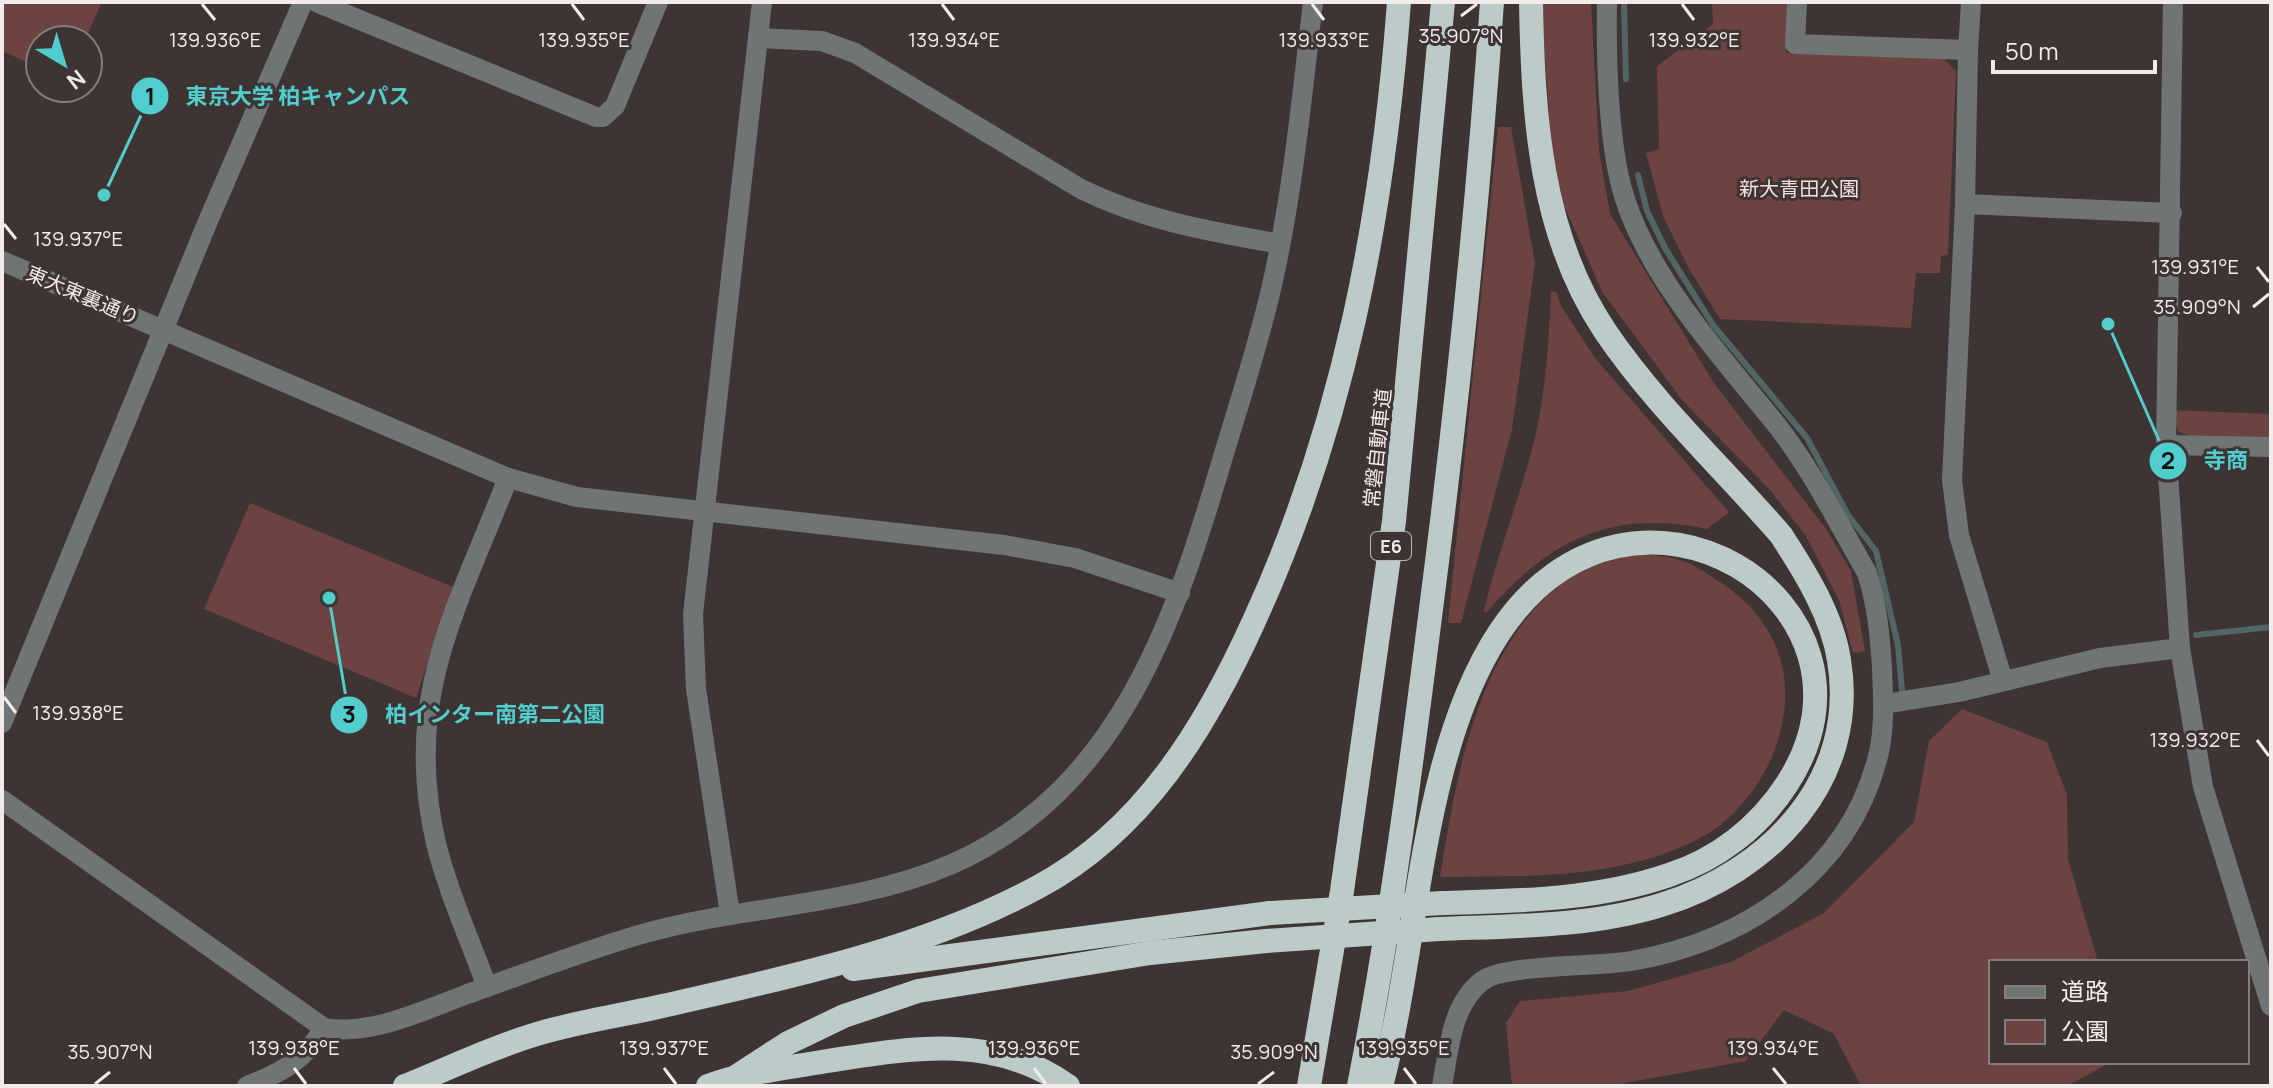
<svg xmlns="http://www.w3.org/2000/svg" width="2273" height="1088" font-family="Manrope,'Noto Sans JP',sans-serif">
	<rect width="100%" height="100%" fill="#3e3433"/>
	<g fill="#6c4340">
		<path d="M 2,2 L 102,2 L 85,40 L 40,40 L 40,68 L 2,51 Z"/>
		<path d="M 1541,2 L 1591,2 L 1599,151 L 1610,214 L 1714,383 L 1826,529 L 1851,571 L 1865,651 L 1853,653 L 1839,600 L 1806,536 L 1770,490 L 1682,400 L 1603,293 L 1554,183 Z"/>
		<path d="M 1712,2 L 1787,2 L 1786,53 L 1944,59 L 1956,71 L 1948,255 L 1941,256 L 1940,273 L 1916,273 L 1911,328 L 1720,319 L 1688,267 L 1663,216 L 1646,153 L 1659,149 L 1657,66 L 1713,24 Z"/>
		<path d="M 1498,127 L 1511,127 L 1535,263 L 1512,429 L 1461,623 L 1448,623 Z"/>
		<path d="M 1551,291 L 1556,292 L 1561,306 L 1595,358 L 1729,512 L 1707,529 C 1611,509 1549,540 1487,612 L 1484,611 C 1498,550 1522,493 1536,433 C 1546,387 1549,338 1551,291 Z"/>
		<path d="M 2170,410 L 2271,414 L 2271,438 L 2190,436 L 2179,432 Z"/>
		<path d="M 250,503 L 453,587 L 416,698 L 204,609 Z"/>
		<path d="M 1632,553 C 1649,555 1670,556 1686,562 C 1695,565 1704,572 1712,577 C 1779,617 1801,680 1774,752 C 1762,783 1735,818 1706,835 C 1625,880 1529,876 1440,877 C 1457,772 1478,643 1570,577 C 1586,565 1613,560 1632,553 Z"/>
		<path d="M 1962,709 L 2047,742 L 2067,795 L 2068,859 L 2098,962 L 1991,962 L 1991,1062 L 2112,1062 L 2067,1086 L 1861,1086 L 1834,1034 L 1784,1010 L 1746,1061 L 1609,1086 L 1512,1086 L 1506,1023 L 1520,1001 L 1628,991 L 1731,962 L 1824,913 L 1914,822 L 1929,741 Z"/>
	</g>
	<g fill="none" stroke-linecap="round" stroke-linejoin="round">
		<g stroke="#526565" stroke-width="6">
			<path d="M 1624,2 L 1626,79"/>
			<path d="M 1638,175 L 1647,211 L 1665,248 L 1713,325 L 1807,438 L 1848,515 L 1876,551 L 1898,645 L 1902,691"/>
			<path d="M 2196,635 L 2271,627"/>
		</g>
		<g stroke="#6f7575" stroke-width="20">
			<path d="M 316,2 L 596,117 L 603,117 L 615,106 L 658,2"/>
			<path d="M 1797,2 L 1795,44 L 1968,50 L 1971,2"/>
			<path d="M 758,38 L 822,41 L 855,53 L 1081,189 C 1146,221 1209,231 1280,244"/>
			<path d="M 1968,50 L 1965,204 L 2172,213"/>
			<path d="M 1965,204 L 1952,480 L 1959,535 L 2003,681"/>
			<path d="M 2,261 L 508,478 L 577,497 L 1004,545 L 1075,558 L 1180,593"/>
			<path d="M 2166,445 L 2271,447"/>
			<path d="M 1884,704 L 1959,692 L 2100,658 L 2180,648 L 2166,445 L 2173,2"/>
			<path d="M 487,987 C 470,940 448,892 436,843 C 402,698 457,609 508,478"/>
			<path d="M 1442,1086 C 1449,1050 1451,1005 1482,981 C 1504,964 1597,967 1631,961 C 1746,941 1851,872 1879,752 C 1885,725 1883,696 1882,668 C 1880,636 1877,603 1867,573 C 1837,521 1809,464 1771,418 C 1718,353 1649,277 1624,196 C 1608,144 1606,57 1607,2"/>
		</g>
		<g stroke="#6f7575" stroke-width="20">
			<path d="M 2180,648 L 2203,787 L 2271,1006"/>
			<path d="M 2,723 L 208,221 L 303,2"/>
			<path d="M 2,800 L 324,1028 C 370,1036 422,1011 465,995 C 524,974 583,951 642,934 C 744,905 853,907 952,864 C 1120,790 1175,619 1223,457 C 1240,400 1259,343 1272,285 C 1293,192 1302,96 1313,2"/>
			<path d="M 730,914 L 696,689 L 693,614 L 762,2"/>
			<path d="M 247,1086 C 281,1073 305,1060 324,1028"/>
		</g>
		<g stroke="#bccac9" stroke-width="24">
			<path d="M 1439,929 C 1513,926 1590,927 1661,905 C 1769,872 1859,781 1839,660 C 1832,615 1805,572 1781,535 C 1722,467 1655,405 1605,331 C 1540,234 1533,115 1531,2"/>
			<path d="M 853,969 L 1270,913"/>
			<path d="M 737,1076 L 788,1043 L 844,1016 L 918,991 L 1150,953 L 1266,941"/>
			<path d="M 405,1086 C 448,1069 492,1047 537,1034 C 576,1022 618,1016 658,1007 C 786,978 921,950 1038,887 C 1143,831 1206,727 1254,621 C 1344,425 1383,216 1399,2"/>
			<path d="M 708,1086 C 746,1072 787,1068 827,1061 C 911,1048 995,1033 1068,1086"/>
			<path d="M 1309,1086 L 1342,891 L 1394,521 L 1443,2"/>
			<path d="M 1359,1086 C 1390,928 1411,768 1431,609 C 1457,407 1478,205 1492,2"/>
			<path d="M 1381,1086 C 1419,946 1419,755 1499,633 C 1632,431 1903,605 1787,784 C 1759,827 1718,859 1669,875 C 1597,900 1518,901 1443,903"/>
		</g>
		<g stroke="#bccac9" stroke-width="24">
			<path d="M 1270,913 L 1443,903"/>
			<path d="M 1266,941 L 1439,929"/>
		</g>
	</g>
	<path fill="none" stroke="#f2ebea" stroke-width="3" d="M 202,4 L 215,20M 572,4 L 584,20M 942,4 L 954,20M 1312,4 L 1324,20M 1682,4 L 1694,20M 1461,16 L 1477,4M 4,224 L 16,239M 2257,267 L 2269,282M 2253,307 L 2269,294M 4,697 L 16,713M 2257,740 L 2269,756M 294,1068 L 306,1084M 664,1068 L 676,1084M 1034,1068 L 1046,1084M 1404,1068 L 1416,1084M 1773,1068 L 1786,1084M 95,1084 L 110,1072M 1258,1084 L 1274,1072"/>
	<g text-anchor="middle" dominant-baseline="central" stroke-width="6" stroke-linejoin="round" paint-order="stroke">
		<rect fill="#3e3433" stroke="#bcb4b3" stroke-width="2" x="1371" y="532" width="40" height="28" rx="6"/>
		<g font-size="18" font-weight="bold" fill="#f2ebea">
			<text x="1391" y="546">E6</text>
		</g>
		<g font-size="20" fill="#f4dfdd" stroke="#3e3433">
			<text x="1799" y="188">新大青田公園</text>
		</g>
		<g font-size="20" fill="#f2ebea" stroke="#3e3433">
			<text transform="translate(83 295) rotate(23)">東大東裏通り</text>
			<text transform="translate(1377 448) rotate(-84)">常磐自動車道</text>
		</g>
	</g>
	<g font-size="20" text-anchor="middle" fill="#f2ebea" stroke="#3e3433" stroke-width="6" stroke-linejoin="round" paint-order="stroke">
		<text x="1461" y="43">35.907°N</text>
		<text x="215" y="47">139.936°E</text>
		<text x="584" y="47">139.935°E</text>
		<text x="954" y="47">139.934°E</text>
		<text x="1694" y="47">139.932°E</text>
		<text x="1324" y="47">139.933°E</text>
		<text x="78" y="246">139.937°E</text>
		<text x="2195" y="274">139.931°E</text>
		<text x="2197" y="314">35.909°N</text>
		<text x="78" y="720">139.938°E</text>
		<text x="2195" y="747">139.932°E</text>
		<text x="294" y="1055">139.938°E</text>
		<text x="664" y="1055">139.937°E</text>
		<text x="1034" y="1055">139.936°E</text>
		<text x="1404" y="1055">139.935°E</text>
		<text x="1773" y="1055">139.934°E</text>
		<text x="110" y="1059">35.907°N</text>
		<text x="1274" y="1059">35.909°N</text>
	</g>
	<path fill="none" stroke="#52cdcd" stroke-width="3" d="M104 195L150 96M2108 324L2168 461M329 598L349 715"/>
	<g fill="#52cdcd" stroke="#3e3433" stroke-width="3">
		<circle cx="104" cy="195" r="8"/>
		<circle cx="2108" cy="324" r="8"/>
		<circle cx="329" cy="598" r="8"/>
		<circle cx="150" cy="96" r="20"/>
		<circle cx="2168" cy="461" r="20"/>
		<circle cx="349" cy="715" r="20"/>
	</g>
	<g font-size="24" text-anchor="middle" font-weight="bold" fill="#111">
		<text x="150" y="105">1</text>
		<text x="2168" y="469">2</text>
		<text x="349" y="723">3</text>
	</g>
	<g font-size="22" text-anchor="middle" font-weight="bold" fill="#52cdcd" stroke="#3e3433" stroke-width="6" stroke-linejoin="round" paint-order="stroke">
		<text x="298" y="104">東京大学 柏キャンパス</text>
		<text x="2226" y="468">寺商</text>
		<text x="495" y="722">柏インター南第二公園</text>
	</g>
	<rect width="2273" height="1088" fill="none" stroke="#f2ebea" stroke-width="8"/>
	<rect x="1989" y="960" width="260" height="104" fill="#3e3433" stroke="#867d7c" stroke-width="2"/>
	<rect x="2005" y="986" width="40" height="12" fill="#6f7575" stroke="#867d7c" stroke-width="2"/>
	<text x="2061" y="1000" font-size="24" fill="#f2ebea">道路</text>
	<rect x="2005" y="1020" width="40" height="24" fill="#6c4340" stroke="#867d7c" stroke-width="2"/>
	<text x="2061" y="1040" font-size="24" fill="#f2ebea">公園</text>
	<g transform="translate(64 64) rotate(142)"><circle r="38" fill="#3e3433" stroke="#867d7c" stroke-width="2"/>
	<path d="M0-6L14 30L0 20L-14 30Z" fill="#52cdcd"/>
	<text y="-12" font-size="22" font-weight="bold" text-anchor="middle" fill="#f2ebea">N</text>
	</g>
	<path d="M1993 60v12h162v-12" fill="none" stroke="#f2ebea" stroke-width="4"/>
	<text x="2005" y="60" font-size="24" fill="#f2ebea" stroke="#3e3433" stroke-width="6" paint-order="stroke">50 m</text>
</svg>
